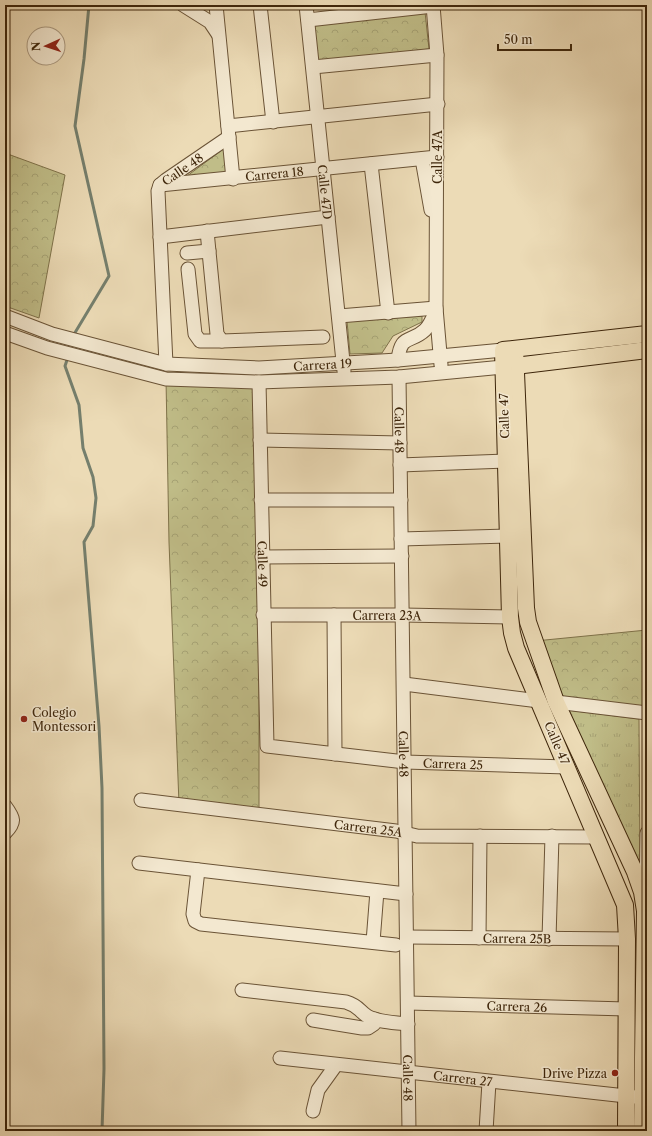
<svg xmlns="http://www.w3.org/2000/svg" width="652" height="1136" font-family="'Libre Caslon Text',serif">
	<defs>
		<pattern id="grass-tufts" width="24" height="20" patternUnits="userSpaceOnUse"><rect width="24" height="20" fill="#c0bd88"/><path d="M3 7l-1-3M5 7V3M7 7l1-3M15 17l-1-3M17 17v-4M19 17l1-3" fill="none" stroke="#a6a274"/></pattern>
		<pattern id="park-crowns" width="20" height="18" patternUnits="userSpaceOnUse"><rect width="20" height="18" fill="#c0bd88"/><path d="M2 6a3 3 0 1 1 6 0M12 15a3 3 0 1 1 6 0" fill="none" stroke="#a6a274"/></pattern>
	</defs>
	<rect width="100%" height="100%" fill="#ecdbb6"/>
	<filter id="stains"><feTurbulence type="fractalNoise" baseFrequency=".005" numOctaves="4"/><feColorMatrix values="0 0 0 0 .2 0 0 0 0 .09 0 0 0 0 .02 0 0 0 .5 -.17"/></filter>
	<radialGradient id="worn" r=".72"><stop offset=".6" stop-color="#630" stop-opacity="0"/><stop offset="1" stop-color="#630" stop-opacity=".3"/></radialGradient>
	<path fill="url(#grass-tufts)" stroke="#7f724a" d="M 568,710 L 639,719 L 640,870 Z"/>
	<g fill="url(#park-crowns)" stroke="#7f724a">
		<path d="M 425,12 L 429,49 L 317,62 L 313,25 Z"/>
		<path d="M 230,144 L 233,176 L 183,179 Z"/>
		<path d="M 5,153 L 65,175 L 39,318 L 5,306 Z"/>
		<path d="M 422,316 L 422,322 L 393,336 L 382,353 L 350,354 L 347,321 Z"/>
		<path d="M 166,379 L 259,382 L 259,814 L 179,804 L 169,542 Z"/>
		<path d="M 647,630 L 647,712 L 556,702 L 535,641 Z"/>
	</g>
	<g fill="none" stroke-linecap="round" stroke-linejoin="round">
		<g stroke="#757f6d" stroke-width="3">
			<path d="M 73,336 L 109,276 L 75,126 L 84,59 L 89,5"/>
			<path d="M 68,357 L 65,366 L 79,405 L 83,448 L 93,477 L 96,498 L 93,526 L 84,542 L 99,726 L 102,788 L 104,1069 L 102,1131"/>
		</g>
		<g stroke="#6a5336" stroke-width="15">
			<g id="minor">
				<path d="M 183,5 L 210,22 L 218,34"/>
				<path d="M 216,5 L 233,179"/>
				<path d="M 260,5 L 273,122"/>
				<path id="s1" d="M 306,5 L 344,371"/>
				<path d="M 433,5 L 437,55 L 436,308 L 441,365"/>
				<path d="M 308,20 L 433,6"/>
				<path d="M 313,67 L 437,55"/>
				<path d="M 228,126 L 438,104"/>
				<path d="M 422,159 L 431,210"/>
				<path d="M 371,164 L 388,313"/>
				<path id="s2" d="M 160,185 L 437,157"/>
				<path d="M 207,231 L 217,334 L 222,341 L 323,337"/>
				<path d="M 160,237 L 328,217"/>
				<path d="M 187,253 L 209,251"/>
				<path d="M 188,269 L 195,334 L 200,341 L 222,341"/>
				<path id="s3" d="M 5,316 L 52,334 L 166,364 L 259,368 L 398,360 L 503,350"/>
				<path d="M 339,316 L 436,308"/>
				<path d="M 5,333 L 47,348 L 166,379 L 259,382 L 399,377 L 503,367"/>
				<path d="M 398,360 C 401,333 410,344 425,330 C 431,324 433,317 436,310"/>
				<path id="s4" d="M 166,364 L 158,191 L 160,185 L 166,180 L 229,137"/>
				<path id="s5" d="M 399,377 L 409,1131"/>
				<path id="s6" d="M 259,382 L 267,746 L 405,762 L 567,767"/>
				<path d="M 260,440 L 400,443"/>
				<path d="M 400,465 L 506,461"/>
				<path d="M 261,500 L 401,500"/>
				<path d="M 401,539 L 508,536"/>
				<path d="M 262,557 L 402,556"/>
				<path id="s7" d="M 263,615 L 403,615 L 510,617"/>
				<path d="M 334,615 L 335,754"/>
				<path d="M 404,684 L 539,701"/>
				<path d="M 556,702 L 647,713"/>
				<path id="s8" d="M 141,800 L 396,831 L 417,836 L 597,837"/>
				<path d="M 5,806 C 14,818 16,822 5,833"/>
				<path d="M 139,863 L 406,894"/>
				<path d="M 198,870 L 193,914 L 195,921 L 201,924 L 396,945"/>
				<path d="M 646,895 L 647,833"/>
				<path id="s9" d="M 407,937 L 627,939"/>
				<path d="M 479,938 L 480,836"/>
				<path d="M 549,939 L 552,836"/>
				<path d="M 373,942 L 377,891"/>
				<path d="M 242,990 L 346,1002 C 359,1006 358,1010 367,1016 C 376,1022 397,1023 408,1024"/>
				<path id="s10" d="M 408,1003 L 626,1009"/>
				<path d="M 313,1020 L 362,1028 L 368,1028 L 374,1024 L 375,1019"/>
				<path id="s11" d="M 280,1058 L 635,1097"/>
				<path d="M 313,1111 L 318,1090 L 336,1065"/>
				<path d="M 486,1131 L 489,1082"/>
			</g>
		</g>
		<g stroke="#3e260b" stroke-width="18">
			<g id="major">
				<path d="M 515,349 L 526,608 L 528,622 L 556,702 L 635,872 L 642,892 L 645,911 L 642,1131"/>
				<path d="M 507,367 L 647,350"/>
				<path d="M 626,1131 L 627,939 L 625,905 L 516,648 L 512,633 L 510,617 L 503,350 L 647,334"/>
			</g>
		</g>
		<use href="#minor" stroke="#f3e8d0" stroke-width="13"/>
		<use href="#major" stroke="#ecdbb6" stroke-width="16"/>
	</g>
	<g fill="#8f2418" stroke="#f3e8d0" stroke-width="1.5">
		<circle cx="24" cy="719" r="4"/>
		<circle cx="615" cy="1073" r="4"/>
	</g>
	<g text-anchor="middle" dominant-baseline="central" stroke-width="3" stroke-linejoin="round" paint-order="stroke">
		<g font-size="12" fill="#3e260b" stroke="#f3e8d0">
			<text transform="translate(437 157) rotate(-90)">Calle 47A</text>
			<text stroke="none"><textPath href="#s4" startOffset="207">Calle 48</textPath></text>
			<text stroke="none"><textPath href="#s2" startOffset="115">Carrera 18</textPath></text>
			<text stroke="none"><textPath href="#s1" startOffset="188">Calle 47D</textPath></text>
			<text stroke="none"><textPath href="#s3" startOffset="325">Carrera 19</textPath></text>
			<text transform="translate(504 416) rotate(-92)">Calle 47</text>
			<text stroke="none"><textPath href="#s5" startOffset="53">Calle 48</textPath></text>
			<text stroke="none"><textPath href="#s6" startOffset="182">Calle 49</textPath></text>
			<text stroke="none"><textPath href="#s7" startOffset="124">Carrera 23A</textPath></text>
			<text transform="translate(557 743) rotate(67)">Calle 47</text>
			<text stroke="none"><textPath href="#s5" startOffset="377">Calle 48</textPath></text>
			<text stroke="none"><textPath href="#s6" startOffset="551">Carrera 25</textPath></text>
			<text stroke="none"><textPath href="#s8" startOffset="229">Carrera 25A</textPath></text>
			<text stroke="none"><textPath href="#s9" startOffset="110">Carrera 25B</textPath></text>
			<text stroke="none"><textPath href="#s10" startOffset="109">Carrera 26</textPath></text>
			<text stroke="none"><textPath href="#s5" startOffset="701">Calle 48</textPath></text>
			<text stroke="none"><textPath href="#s11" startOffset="184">Carrera 27</textPath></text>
		</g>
		<g font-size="12" fill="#3e260b" stroke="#f3e8d0" text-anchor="start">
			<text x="32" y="712">Colegio<tspan x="32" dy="14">Montessori</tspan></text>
			<text x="607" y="1073" text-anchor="end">Drive Pizza</text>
		</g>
	</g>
	<rect width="652" height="1136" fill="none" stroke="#ecdbb6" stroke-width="20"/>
	<rect x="6" y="6" width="640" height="1124" fill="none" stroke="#3e260b" stroke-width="2"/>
	<rect x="10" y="10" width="632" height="1116" fill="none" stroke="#3e260b"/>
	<g transform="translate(46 46) rotate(267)"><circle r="19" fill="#f3e8d0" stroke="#ab9a81"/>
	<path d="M0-3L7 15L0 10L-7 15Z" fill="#8f2418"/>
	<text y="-6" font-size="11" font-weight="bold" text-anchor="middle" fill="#3e260b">N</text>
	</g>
	<path d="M498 44v6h73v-6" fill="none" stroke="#3e260b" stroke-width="2"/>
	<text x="504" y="44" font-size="12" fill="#3e260b" stroke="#f3e8d0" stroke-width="3" paint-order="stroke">50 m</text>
	<rect width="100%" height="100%" filter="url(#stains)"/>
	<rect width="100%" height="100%" fill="url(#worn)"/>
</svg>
